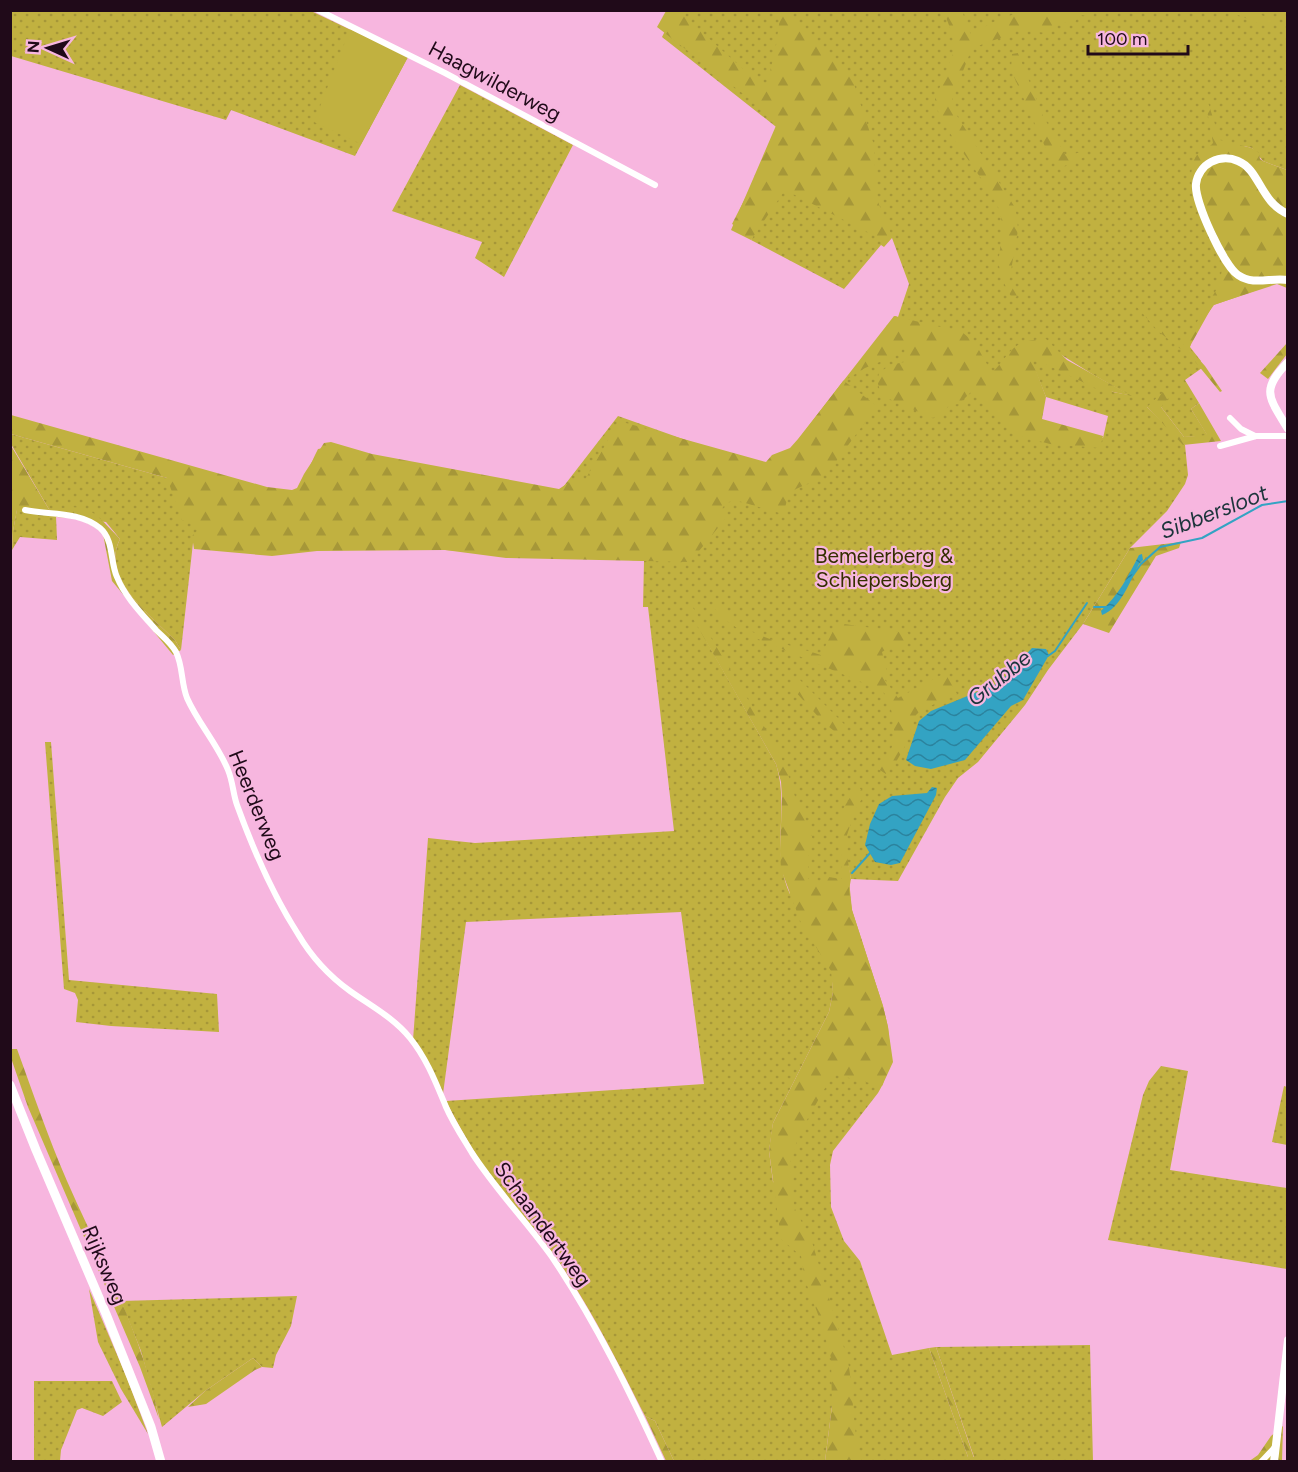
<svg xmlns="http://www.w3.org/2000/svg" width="1298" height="1472" font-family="Figtree,sans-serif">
	<defs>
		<pattern id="grass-dots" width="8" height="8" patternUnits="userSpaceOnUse" patternTransform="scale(1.5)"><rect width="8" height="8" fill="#c1b140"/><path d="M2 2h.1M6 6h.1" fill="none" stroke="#a69738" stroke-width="1.8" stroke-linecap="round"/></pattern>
		<pattern id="forest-firs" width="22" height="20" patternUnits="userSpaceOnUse" patternTransform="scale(1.5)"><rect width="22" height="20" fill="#c1b140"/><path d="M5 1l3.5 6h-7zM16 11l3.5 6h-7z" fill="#a69738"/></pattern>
		<pattern id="water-waves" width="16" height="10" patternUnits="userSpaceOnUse" patternTransform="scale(1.5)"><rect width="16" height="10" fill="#33a3c3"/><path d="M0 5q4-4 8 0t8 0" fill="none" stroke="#2b839e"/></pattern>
	</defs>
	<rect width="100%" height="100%" fill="#f7b6df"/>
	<g fill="url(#grass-dots)" fill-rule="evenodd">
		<path d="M 10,11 L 311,11 L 408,57 L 355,156 L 231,110 L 226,120 L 11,56 Z"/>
		<path d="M 675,11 L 1287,11 L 1287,170 L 1263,161 L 1252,148 L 1244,146 L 1253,269 L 1283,285 L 1277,283 L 1214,305 L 1189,340 L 1191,344 L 1190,347 L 1201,361 L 1198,364 L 1202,368 L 1185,380 L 1199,403 L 1191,409 L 1208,436 L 1184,437 L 1161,407 L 1147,407 L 1185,445 L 1188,475 L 1185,484 L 1167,511 L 1130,548 L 1083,624 L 1048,670 L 1025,705 L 978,762 L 958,778 L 945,797 L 898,881 L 851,879 L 847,860 L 852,910 L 883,1006 L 888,1027 L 890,1049 L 883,1084 L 878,1093 L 833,1151 L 830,1165 L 831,1207 L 844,1241 L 860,1261 L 892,1355 L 929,1348 L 968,1457 L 974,1457 L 936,1347 L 1090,1345 L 1093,1461 L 829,1461 L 834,1390 L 832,1364 L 832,1406 L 825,1461 L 674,1461 L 655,1421 L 645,1416 C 619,1365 593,1312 561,1265 C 542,1237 519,1213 498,1186 C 478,1161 461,1130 446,1101 L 704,1084 L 681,912 L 466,922 L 443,1094 L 413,1040 L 428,838 L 475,843 L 674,831 L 648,607 L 643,607 L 644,561 L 647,561 L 445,550 L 193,543 L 181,650 L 175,640 C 150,615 100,578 120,539 L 106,522 L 56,516 L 57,540 L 20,537 L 12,550 L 13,531 L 17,509 L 21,511 L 50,511 L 11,444 L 11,434 L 167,478 L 294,502 C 304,484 309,466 318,449 L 324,448 L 560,491 L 618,416 L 762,467 L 785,457 L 843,381 L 852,375 L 895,316 L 898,317 L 909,284 L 892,238 L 884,247 L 881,245 L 844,289 L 751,240 L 753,236 L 732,224 L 780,130 L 662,37 ZM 1051,352 L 1060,354 L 1092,374 L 1129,395 L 1113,392 ZM 1032,362 L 1046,397 L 1108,416 L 1103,438 L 1042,420 ZM 703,635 L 776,758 L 785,786 L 790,894 C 770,850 790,809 776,764 ZM 832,976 L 835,982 L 836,999 L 777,1184 L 773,1182 L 769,1151 L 773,1123 L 829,1012 L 833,992 Z"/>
		<path d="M 460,85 L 573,145 L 504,277 L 475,258 L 482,242 L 392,211 Z"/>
		<path d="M 45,742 L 51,742 L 69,980 L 217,994 L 219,1032 L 111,1026 L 76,1022 L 78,1000 L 75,993 L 64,989 Z"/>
		<path d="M 1161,1066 L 1188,1071 L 1170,1170 L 1287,1188 L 1287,1269 L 1108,1240 L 1143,1095 L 1149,1081 Z"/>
		<path d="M 1284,1086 L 1287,1087 L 1287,1145 L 1272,1142 Z"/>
		<path d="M 89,1289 L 127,1378 L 148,1434 L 121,1389 L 98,1342 Z"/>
		<path d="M 297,1296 L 291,1326 L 276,1355 L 273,1368 L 262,1367 L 253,1358 L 205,1391 L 162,1427 L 141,1351 L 121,1301 Z"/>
		<path d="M 34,1381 L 112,1381 L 122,1402 L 103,1416 L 82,1408 L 77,1410 L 61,1450 L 60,1461 L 34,1461 Z"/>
	</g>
	<g fill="url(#forest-firs)">
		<path d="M 666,11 L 678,11 L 760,84 L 766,87 L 775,52 L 781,11 L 789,11 L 789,18 L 856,81 L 854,84 L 874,145 L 876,197 L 891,234 L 885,241 L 785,190 L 751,240 L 731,230 L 778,121 L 657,27 Z"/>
		<path d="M 946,11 L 962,11 L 971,35 L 991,23 L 1022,11 L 1094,11 L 1093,17 L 1081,15 L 1075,21 L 1056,24 L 1048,33 L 1015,30 L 1003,37 L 972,48 L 952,99 L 954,111 L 1014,206 L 1017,216 L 1018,230 L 1009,282 L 1017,296 L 1013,299 C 1006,290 997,268 999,257 C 1001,240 1005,224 998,207 C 986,178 936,124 935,99 L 953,54 C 955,38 950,27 944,13 Z"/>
		<path d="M 1228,11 L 1253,11 L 1272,20 L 1269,25 L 1260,24 Z"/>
		<path d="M 1018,53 L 1043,116 L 1066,156 L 1081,152 L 1084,157 L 1058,169 L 1046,149 L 1011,70 L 1012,54 Z"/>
		<path d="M 1207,99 L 1220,140 L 1252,148 L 1259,153 L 1260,159 L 1263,161 L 1287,170 L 1287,288 L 1277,284 L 1213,305 L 1189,348 L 1205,366 L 1222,391 L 1220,392 L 1193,359 L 1158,331 L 1137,307 L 1137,300 L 1167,333 L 1183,345 L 1218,287 L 1223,266 L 1193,199 C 1191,187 1189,165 1197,155 C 1202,150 1208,149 1213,143 L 1205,100 Z"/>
		<path d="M 894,316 L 962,332 L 975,343 L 992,373 C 1013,351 1011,340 1046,339 L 1067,360 L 1132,396 L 1095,388 L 1031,357 L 1046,397 L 1042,419 L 1103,436 L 1100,448 L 1050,444 L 1020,436 L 973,390 L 959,404 L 951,405 L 933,418 L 887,398 C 879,391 876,384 879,373 L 890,365 L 904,362 L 905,346 L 897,355 L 865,368 L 844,381 L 877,406 L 832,467 L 816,480 L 796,489 L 789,494 L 783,514 L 735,500 L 726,503 L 719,513 L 726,518 L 690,562 L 506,558 L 445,550 L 317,551 L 272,556 L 194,549 L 192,536 L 197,531 L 198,522 L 182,520 L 167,478 L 11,434 L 11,415 L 267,487 L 292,490 L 297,488 L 304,474 L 324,443 L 331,442 L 372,454 L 559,489 L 571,481 L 585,480 L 619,421 L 766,462 L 772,455 L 790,448 L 798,439 Z"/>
		<path d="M 1287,343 L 1287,354 L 1268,379 L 1260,373 Z"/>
		<path d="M 1164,391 L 1170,396 L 1161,407 L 1184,437 L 1207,435 L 1191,409 L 1199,403 L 1221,441 L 1183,445 L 1147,407 Z"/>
		<path d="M 10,444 L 50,511 C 90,500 95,514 120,539 C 100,577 150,615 175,640 L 181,650 L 173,655 L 112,581 L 103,534 C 75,507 45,524 17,510 L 13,531 L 12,550 L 11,550 Z"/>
		<path d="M 1181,542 L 1179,548 L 1156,556 L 1109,633 L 1083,624 L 1130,548 Z"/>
		<path d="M 686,606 L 692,606 L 777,748 L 787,771 L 797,803 L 802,810 L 813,840 L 808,858 L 808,879 L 826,882 L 828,877 L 842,879 L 840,814 L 857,786 L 865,793 L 855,811 L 847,835 L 846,850 L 851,879 L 849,890 L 852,910 L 883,1006 L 888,1027 L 893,1062 L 882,1086 L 833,1074 L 799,1134 L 790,1163 L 794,1207 L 812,1242 L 848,1361 C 854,1395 852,1427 861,1461 L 825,1461 L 832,1406 L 831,1358 L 822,1325 L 805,1280 L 801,1256 L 781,1239 L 769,1151 L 771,1135 L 773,1123 L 829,1012 L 833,992 L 831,971 L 801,923 L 781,869 L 780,851 L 782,798 L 781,782 L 776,764 Z"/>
		<path d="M 713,606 L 719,606 C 736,634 791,645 821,655 L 837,623 L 908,633 L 910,640 L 905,648 L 900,649 L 890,647 L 882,652 L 887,672 L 885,680 L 898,698 L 945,673 L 957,694 L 921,710 L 916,715 L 904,748 L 896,762 L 886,774 L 875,767 C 880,762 886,758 889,753 C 899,737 893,706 883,691 L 746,634 L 721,617 Z"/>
		<path d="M 798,678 L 845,725 L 839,735 L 823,722 L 793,689 L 793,683 Z"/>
		<path d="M 11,1049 L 17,1049 C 33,1093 48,1137 67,1181 C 101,1258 143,1335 159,1419 L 140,1367 L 28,1107 L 11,1058 Z"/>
		<path d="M 936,1347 L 974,1458 L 968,1457 L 929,1348 Z"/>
		<path d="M 253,1358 L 262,1367 L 255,1370 L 206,1404 L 188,1407 L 205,1391 Z"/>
		<path d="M 645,1416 L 655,1421 L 674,1461 L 666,1461 Z"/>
		<path d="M 1283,1426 L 1282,1461 L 1248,1462 L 1258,1455 L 1271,1436 Z"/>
	</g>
	<path fill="#c1b140" d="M 350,29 L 408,57 L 361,144 L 314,122 Z"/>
	<g fill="url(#water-waves)">
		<path d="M 1142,554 L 1143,560 L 1139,564 C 1130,581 1121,608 1102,615 L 1101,611 C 1118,596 1129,575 1139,555 Z"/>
		<path d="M 1032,648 L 1046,649 L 1049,655 L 1023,700 L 1011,706 L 965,760 L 931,769 L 915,766 L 906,760 L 919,721 L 931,711 L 999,683 Z"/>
		<path d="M 932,787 L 937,788 L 936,795 L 900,863 L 891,865 L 875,862 L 865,845 L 870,824 L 879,804 L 892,796 L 927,793 Z"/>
	</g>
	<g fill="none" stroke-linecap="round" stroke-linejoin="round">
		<g stroke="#33a3c3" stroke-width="2">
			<path d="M 1131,578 L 1141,564 L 1160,547 L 1202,538 L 1262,505 L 1288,501"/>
			<path d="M 1094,607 L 1107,607"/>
			<path d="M 1048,656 L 1055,651 L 1087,603"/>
			<path d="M 852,873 L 871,852"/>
		</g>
		<g stroke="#fff" stroke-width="6">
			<path d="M 318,10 L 445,73 L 655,185"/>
			<path d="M 1230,418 L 1241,429 L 1255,436"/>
			<path d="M 1220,446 L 1256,436 L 1288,436"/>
			<path d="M 25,510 C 50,515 79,511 100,528 C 114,540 110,562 117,577 C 125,597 142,614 156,630 C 163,637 171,643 176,652 C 183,666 181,683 187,698 C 198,723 218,745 228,770 C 233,782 233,794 237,805 C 253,849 273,895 298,934 C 311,956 329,976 350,991 C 371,1006 394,1018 410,1038 C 427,1059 436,1083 446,1107 C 453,1123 463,1138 472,1153 C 496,1190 527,1222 552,1257 C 595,1321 630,1392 662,1462"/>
			<path d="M 1261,1462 L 1276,1446"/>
		</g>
		<g stroke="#fff" stroke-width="8">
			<path d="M 1288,214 C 1260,202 1260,170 1238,161 C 1229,157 1219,158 1211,162 C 1203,166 1197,175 1196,184 C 1194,201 1224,266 1238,275 C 1254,286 1271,277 1288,280"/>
			<path d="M 1288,362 C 1260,391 1269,397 1288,429"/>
			<path d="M 1274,1462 L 1288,1340"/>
		</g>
		<path stroke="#fff" stroke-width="9" d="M 10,1085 L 36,1150 L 106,1314 L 151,1427 L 161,1462"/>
	</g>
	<g text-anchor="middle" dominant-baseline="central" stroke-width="4.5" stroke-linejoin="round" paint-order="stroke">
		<g font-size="21" fill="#200a19" stroke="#f7b6df">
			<text transform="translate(495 81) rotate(28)">Haagwilderweg</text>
			<text transform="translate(257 805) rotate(68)">Heerderweg</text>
			<text transform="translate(543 1224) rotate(54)">Schaandertweg</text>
			<text transform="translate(105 1265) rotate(67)">Rijksweg</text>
		</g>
		<g font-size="21" fill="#352f00" stroke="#f7b6df">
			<text x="884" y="555">Bemelerberg &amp;<tspan x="884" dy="24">Schiepersberg</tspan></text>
		</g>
		<g font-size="22" font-style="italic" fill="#1c343b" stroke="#f7b6df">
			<text transform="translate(1214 512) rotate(-21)">Sibbersloot</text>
			<text transform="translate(999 678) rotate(-39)">Grubbe</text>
		</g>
	</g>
	<rect width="1298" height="1472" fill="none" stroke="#200a19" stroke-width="24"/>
	<g transform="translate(48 48) rotate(274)" stroke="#f7b6df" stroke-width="4.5" paint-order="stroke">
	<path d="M0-4.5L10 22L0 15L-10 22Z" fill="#200a19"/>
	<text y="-9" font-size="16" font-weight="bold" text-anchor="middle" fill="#200a19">N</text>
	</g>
	<path d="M1088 45v9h100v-9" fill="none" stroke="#200a19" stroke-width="3"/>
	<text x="1097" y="45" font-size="18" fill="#200a19" stroke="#f7b6df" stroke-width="4.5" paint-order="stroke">100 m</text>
</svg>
